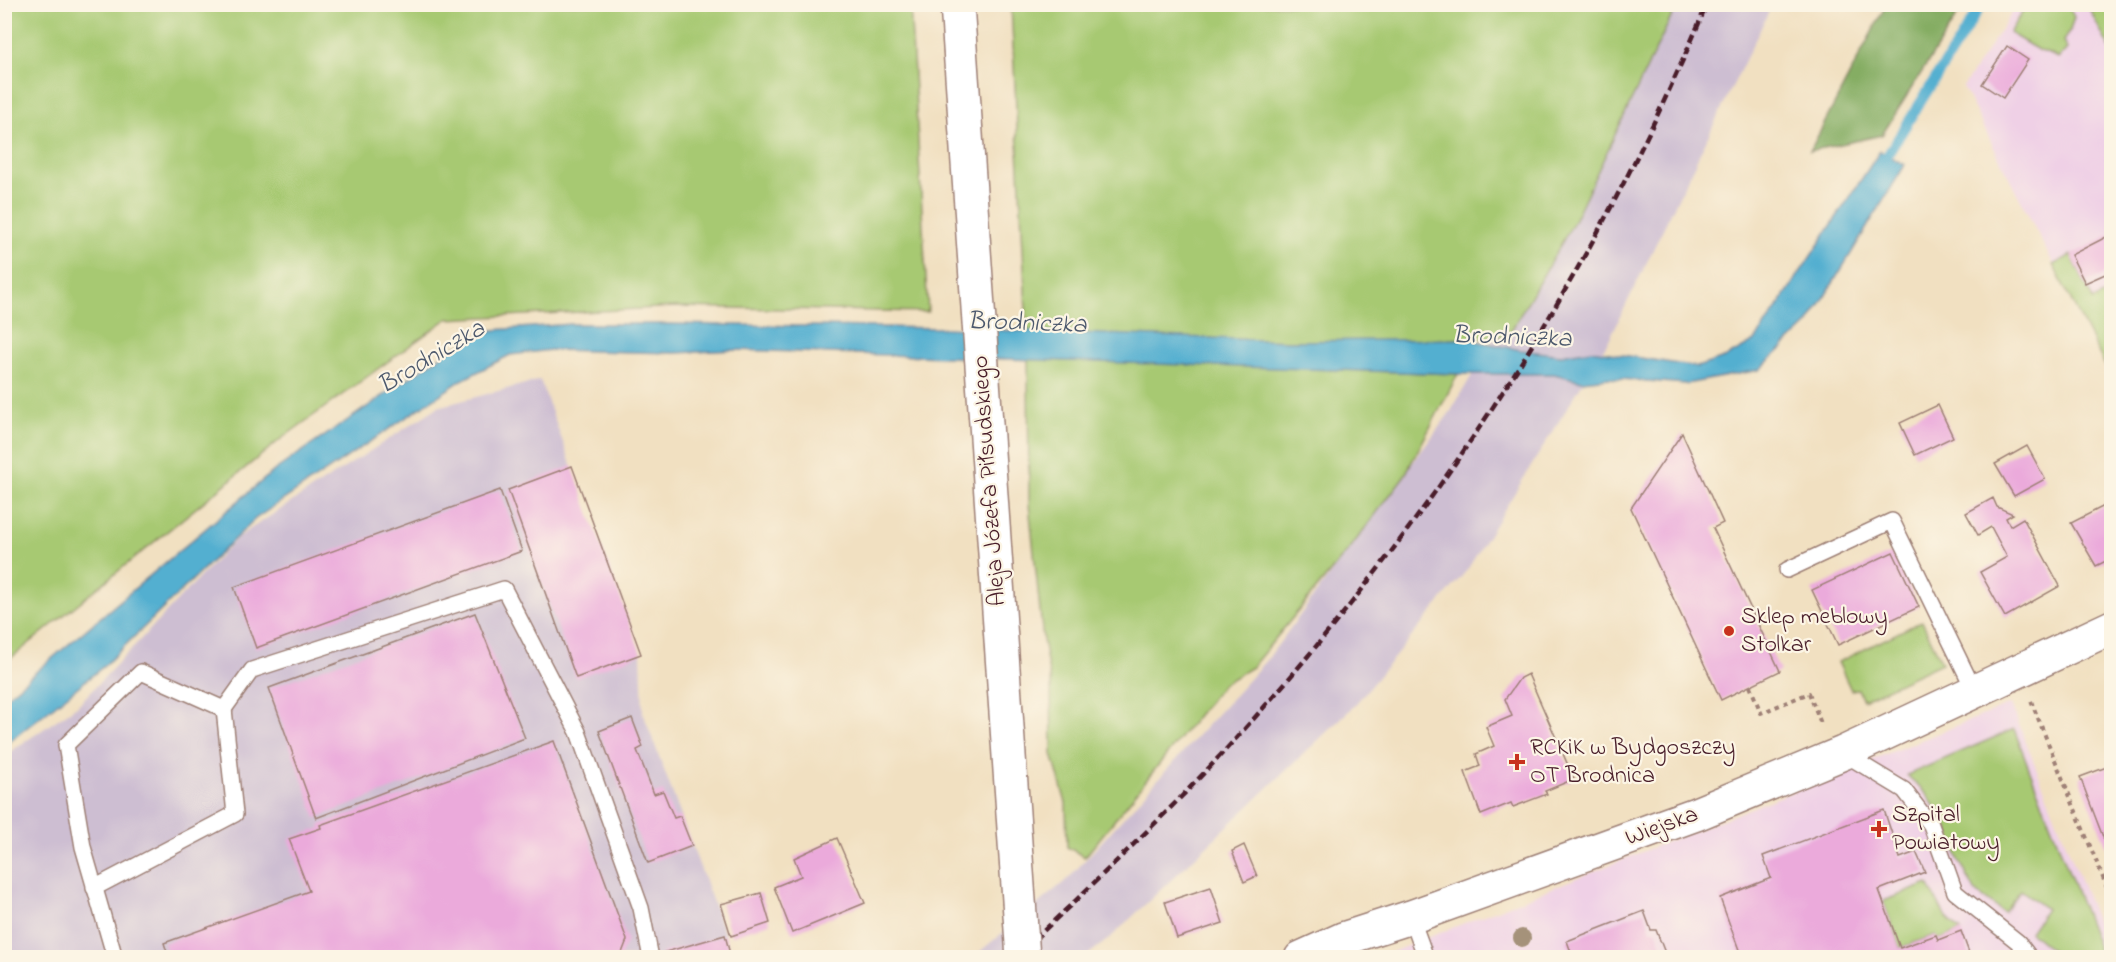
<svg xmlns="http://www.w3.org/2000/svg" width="2116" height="962" font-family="'Indie Flower',sans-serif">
	<rect width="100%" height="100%" fill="#fcf5e5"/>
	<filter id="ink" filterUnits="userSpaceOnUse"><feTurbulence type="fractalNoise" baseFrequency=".0167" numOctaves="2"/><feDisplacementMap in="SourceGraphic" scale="12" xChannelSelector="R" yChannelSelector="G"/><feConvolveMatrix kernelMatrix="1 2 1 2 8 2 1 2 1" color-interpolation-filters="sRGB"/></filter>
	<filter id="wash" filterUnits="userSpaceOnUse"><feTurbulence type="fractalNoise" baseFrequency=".008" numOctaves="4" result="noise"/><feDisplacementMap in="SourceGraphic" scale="24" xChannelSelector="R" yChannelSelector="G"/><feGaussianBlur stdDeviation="1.35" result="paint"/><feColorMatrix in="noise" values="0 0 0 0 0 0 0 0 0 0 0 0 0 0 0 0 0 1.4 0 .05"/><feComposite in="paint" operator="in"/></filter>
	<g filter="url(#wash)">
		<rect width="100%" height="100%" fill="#f1e0c1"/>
		<g fill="#efd0e6">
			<path d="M 2017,5 L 2111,5 L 2111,377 L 1963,87 Z"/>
			<path d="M 2011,704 L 2111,958 L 1377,958 Z"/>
		</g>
		<g fill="#cdbed2">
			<path d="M 1670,5 L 1772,5 L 1608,342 L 1467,570 L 1353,707 L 1110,938 L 1085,957 L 972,958 L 1068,879 L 1269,657 L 1451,411 L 1569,209 Z"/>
			<path d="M 540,380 L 641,654 L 643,713 L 725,935 L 731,957 L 5,957 L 4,756 L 77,706 L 238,537 L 438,407 Z"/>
		</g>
		<g fill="#a7c972" stroke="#78744e" stroke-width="1.5">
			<path d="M 5,4 L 910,5 L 928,312 L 676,307 L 447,319 L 281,439 L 5,663 Z"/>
			<path d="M 1011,5 L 1677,5 L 1572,225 L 1508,336 C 1348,348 1186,337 1027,332 Z"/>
			<path d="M 2026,5 L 2068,5 L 2074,17 L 2070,31 L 2063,41 L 2067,49 L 2059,58 L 2038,50 L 2009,33 Z"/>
			<path d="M 2087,5 L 2111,5 L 2111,51 Z"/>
			<path d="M 2071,255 L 2093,300 L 2111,291 L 2111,377 L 2053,265 Z"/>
			<path d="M 1028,359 L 1458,374 L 1405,475 L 1351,547 L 1252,667 L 1223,684 L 1085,857 L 1067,847 L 1066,803 L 1052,754 L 1051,684 L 1043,640 L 1029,504 Z"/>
			<path d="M 1922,621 L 1942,663 L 1863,700 L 1858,689 L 1851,690 L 1838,662 Z"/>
			<path d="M 2014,729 L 2097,945 L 2102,957 L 2060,957 L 2030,932 L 2046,909 L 2021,890 L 2004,913 L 1975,891 L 1959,860 L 1946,824 L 1927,795 L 1907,775 Z"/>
			<path d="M 1928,884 L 1945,916 L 1961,931 L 1938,940 L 1935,935 L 1900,948 L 1883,901 Z"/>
		</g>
		<path fill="#85ad64" stroke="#686648" stroke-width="1.5" d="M 1886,5 L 1964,5 L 1882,135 L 1810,151 Z"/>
		<path fill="#52afd0" stroke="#4e677e" stroke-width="1.5" d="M 1880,151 L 1905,165 L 1808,324 L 1759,370 L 1686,384 L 1608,378 L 1582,381 L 1554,374 L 1458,374 L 735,350 L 675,353 L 551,350 L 510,355 L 462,380 L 255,519 L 104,666 L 5,745 L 5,698 L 275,470 L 453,348 L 493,330 L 571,324 L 667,324 L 945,328 L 1288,341 L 1467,339 L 1521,350 L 1561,355 L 1591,350 L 1697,367 L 1727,357 L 1755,341 Z"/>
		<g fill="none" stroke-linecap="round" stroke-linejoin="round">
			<path stroke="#52afd0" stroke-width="10" d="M 1880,167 L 1982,4"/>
		</g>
		<g id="blocks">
			<g fill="#ebaadb">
				<path d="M 2007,46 L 2028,60 L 2003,98 L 1982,84 Z"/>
				<path d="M 2112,234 L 2112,271 L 2085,283 L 2071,255 Z"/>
				<path d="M 1938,405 L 1953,437 L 1915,455 L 1900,423 Z"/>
				<path d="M 1682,433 L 1723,523 L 1713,528 L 1780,671 L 1721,700 L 1631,508 Z"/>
				<path d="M 2027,446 L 2045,479 L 2014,496 L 1995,464 Z"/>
				<path d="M 572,466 L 641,654 L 576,678 L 508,490 Z"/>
				<path d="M 500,490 L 522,551 L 256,648 L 234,587 Z"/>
				<path d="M 1993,498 L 1997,507 L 2013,514 L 2006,518 L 2010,526 L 2023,518 L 2060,586 L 2005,617 L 1980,572 L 2007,557 L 1991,527 L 1978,535 L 1966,513 Z"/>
				<path d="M 2112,502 L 2112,558 L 2096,566 L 2071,523 Z"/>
				<path d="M 1893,552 L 1919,607 L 1838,645 L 1812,590 Z"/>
				<path d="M 475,613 L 525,738 L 316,818 L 269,688 Z"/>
				<path d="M 1528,674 L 1574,779 L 1545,791 L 1547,794 L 1513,807 L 1511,803 L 1481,815 L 1465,772 L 1480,766 L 1476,754 L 1494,746 L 1486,727 L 1512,716 L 1505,699 L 1520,678 Z"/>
				<path d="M 632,718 L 643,747 L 637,750 L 654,794 L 663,791 L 674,818 L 680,816 L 692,846 L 648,863 L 599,731 Z"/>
				<path d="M 554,741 L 627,940 L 620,958 L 169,958 L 164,943 L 309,891 L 289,839 L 321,828 L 320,825 Z"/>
				<path d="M 2112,765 L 2112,858 L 2111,858 L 2080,777 Z"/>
				<path d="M 1884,810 L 1900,858 L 1916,852 L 1925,872 L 1879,890 L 1900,948 L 1936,935 L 1938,940 L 1961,931 L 1971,958 L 1742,958 L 1720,898 L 1771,878 L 1763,856 Z"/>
				<path d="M 837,838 L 865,903 L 792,933 L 774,887 L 801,876 L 794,858 Z"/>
				<path d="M 1244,845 L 1257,876 L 1244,882 L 1232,851 Z"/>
				<path d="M 1211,887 L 1223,923 L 1177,938 L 1165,902 Z"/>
				<path d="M 761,893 L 770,923 L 731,936 L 721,904 Z"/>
				<path d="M 1644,911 L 1651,930 L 1656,930 L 1667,958 L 1573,958 L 1567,941 Z"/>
				<path d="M 725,935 L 731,958 L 663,958 L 662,953 Z"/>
			</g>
		</g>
	</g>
	<g filter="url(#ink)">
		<use href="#blocks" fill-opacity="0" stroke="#9e8076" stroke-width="1.5"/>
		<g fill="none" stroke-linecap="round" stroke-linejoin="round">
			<g stroke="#9e8076" stroke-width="18">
				<g id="service">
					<path d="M 1787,570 L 1892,521 L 1975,692"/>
					<path d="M 1843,753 L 1904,790 L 1931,825 L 1955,892 L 2018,942 L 2030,958"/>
					<path d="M 94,888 L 235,814 L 224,709"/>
					<path d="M 1411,917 L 1426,958"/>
					<path d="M 115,958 L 83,847 L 66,745 L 141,672 L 224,709 L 252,670 L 504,589 L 578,732 L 641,908 L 651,958"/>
				</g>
			</g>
			<g stroke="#9e8076" stroke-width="36">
				<path id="tertiary" d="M 1301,958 L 1343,939 L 1411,917 L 1696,814 L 1843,753 L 2112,627"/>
			</g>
			<g stroke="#9e8076" stroke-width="4" stroke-dasharray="4.5 4.5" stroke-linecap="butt">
				<path d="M 1750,686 L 1761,713 L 1809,693 L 1822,726"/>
				<path d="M 2031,701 L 2112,900"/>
			</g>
			<use href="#service" stroke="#fff" stroke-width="15"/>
			<use href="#tertiary" stroke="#fff" stroke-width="33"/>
			<path stroke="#4a1f2b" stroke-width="4.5" stroke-dasharray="9 4.5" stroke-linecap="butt" d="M 1014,958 C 1034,941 1052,922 1071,905 C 1108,869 1146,833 1182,796 C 1403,567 1584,299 1707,4"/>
			<g stroke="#9e8076" stroke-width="36" stroke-linecap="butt">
				<path id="primary-bridge" d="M 957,4 L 1023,958"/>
			</g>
			<use href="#primary-bridge" stroke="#fff" stroke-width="33"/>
		</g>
		<circle fill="#a5927a" cx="1522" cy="938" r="9"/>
	</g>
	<g fill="#c8321e" stroke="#fcf5e5" stroke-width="2">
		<circle cx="1729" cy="631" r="6"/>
		<path d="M1514 753h6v6h6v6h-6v6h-6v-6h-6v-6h6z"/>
		<path d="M1876 820h6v6h6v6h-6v6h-6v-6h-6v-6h6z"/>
	</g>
	<g text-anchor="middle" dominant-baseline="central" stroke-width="4.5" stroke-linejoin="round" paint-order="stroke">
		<g font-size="24" fill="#4a1f2b" stroke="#fcf5e5">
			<text transform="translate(990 481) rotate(-94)">Aleja Józefa Piłsudskiego</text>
			<text transform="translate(1662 827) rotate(-20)">Wiejska</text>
		</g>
		<g font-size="24" fill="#4a1f2b" stroke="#fcf5e5" text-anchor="start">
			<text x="1741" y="617">Sklep meblowy<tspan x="1741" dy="28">Stolkar</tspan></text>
			<text x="1530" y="748">RCKiK w Bydgoszczy<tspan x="1530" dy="28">OT Brodnica</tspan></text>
			<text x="1892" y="815">Szpital<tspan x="1892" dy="28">Powiatowy</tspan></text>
		</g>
		<g font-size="26" font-style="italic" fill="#4d596d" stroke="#fcf5e5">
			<text transform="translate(1027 324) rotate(2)">Brodniczka</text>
			<text transform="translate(1512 338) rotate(2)">Brodniczka</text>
			<text transform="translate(432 358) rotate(-31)">Brodniczka</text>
		</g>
	</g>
	<rect width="2116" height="962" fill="none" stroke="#fcf5e5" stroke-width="24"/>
</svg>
